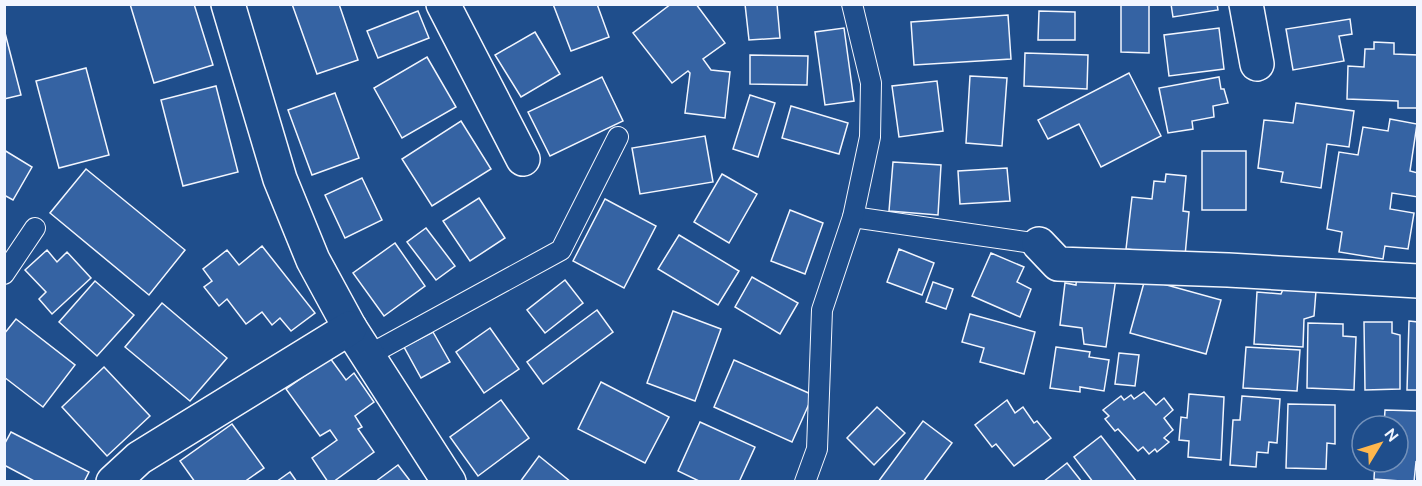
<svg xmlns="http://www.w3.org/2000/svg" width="1422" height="486" font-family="Ubuntu,sans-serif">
	<rect width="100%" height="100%" fill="#1f4e8c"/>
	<g fill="#3563a3" stroke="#f2f6ff" stroke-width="1.5">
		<path d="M 130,4 L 194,4 L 213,65 L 154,83 Z"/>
		<path d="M 292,4 L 339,4 L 358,60 L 317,74 Z"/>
		<path d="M 553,4 L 597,4 L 609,37 L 571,51 Z"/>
		<path d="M 671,4 L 696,4 L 725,43 L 703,59 L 711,70 L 730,72 L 725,118 L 685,113 L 690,73 L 688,71 L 672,83 L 633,33 Z"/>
		<path d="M 745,4 L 777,4 L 780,38 L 749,40 Z"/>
		<path d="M 1171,4 L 1217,4 L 1218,10 L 1173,17 Z"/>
		<path d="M 1121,5 L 1149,5 L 1149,53 L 1121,52 Z"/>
		<path d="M 418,11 L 429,38 L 378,58 L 367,31 Z"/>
		<path d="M 1039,11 L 1075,12 L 1075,40 L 1038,40 Z"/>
		<path d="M 1008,15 L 1011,59 L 914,65 L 911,22 Z"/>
		<path d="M 1350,19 L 1352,34 L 1339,36 L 1344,61 L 1293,70 L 1286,29 Z"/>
		<path d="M 844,28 L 854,101 L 825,105 L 815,32 Z"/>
		<path d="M 1219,28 L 1224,69 L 1169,76 L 1164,35 Z"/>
		<path d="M 4,29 L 21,95 L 4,99 Z"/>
		<path d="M 535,32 L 560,74 L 521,97 L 495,55 Z"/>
		<path d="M 1374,42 L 1394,43 L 1394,54 L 1418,55 L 1418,108 L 1398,108 L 1398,101 L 1347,99 L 1348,66 L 1364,67 L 1365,49 L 1374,49 Z"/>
		<path d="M 1025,53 L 1088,55 L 1087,89 L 1024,86 Z"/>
		<path d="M 750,55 L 808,56 L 807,85 L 750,84 Z"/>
		<path d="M 427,57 L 456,107 L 402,138 L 374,88 Z"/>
		<path d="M 86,68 L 109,155 L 59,168 L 36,81 Z"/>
		<path d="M 1129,73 L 1161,136 L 1101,167 L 1079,124 L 1048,139 L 1038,120 Z"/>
		<path d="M 970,76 L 1007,78 L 1002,146 L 966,143 Z"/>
		<path d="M 602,77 L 623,121 L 550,156 L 528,112 Z"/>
		<path d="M 1219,77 L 1221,89 L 1224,89 L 1228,103 L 1213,106 L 1214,117 L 1192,121 L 1193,129 L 1168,133 L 1159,88 Z"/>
		<path d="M 937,81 L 943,131 L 899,137 L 892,86 Z"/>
		<path d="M 216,86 L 238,172 L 183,186 L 161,100 Z"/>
		<path d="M 335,93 L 359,158 L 312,175 L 288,110 Z"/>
		<path d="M 750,95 L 775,103 L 758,157 L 733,149 Z"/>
		<path d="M 1296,103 L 1354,111 L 1349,147 L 1327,144 L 1321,188 L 1281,182 L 1283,172 L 1258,168 L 1264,120 L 1293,123 Z"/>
		<path d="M 791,106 L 848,123 L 839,154 L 782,138 Z"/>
		<path d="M 1390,119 L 1417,124 L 1410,171 L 1418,173 L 1418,197 L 1392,193 L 1390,209 L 1414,213 L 1408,249 L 1385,246 L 1383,259 L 1339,252 L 1342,232 L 1327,229 L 1339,152 L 1358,155 L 1363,127 L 1388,131 Z"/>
		<path d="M 461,121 L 491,169 L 432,206 L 402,159 Z"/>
		<path d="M 705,136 L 713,182 L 640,194 L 632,148 Z"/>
		<path d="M 4,150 L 32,167 L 13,200 L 4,195 Z"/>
		<rect x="1202" y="151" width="44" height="59"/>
		<path d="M 893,162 L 941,165 L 938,215 L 889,211 Z"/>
		<path d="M 1007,168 L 1010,201 L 960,204 L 958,171 Z"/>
		<path d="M 86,169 L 185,250 L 149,295 L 50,213 Z"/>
		<path d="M 722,174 L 757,194 L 729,243 L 694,222 Z"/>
		<path d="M 1166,174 L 1186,176 L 1183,211 L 1189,212 L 1185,256 L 1126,249 L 1132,197 L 1152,199 L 1154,181 L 1165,182 Z"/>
		<path d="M 362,178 L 382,220 L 345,238 L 325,195 Z"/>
		<path d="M 479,198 L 505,238 L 470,261 L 443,221 Z"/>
		<path d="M 605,199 L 656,226 L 624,288 L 573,261 Z"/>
		<path d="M 790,210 L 823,223 L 805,274 L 771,261 Z"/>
		<path d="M 426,228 L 455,266 L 436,280 L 407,242 Z"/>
		<path d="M 679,235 L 739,271 L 718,305 L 658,269 Z"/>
		<path d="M 395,243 L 425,286 L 384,316 L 353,273 Z"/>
		<path d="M 262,246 L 315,313 L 291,331 L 280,318 L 272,325 L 262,312 L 246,324 L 227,299 L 219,306 L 204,287 L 212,281 L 203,269 L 227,250 L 239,265 Z"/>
		<path d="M 899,249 L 934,263 L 922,295 L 887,282 Z"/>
		<path d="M 47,250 L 57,262 L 67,252 L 91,278 L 52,314 L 39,299 L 46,292 L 25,270 Z"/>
		<path d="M 991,253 L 1024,267 L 1017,282 L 1031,289 L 1020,317 L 972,296 Z"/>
		<path d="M 1077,273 L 1116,278 L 1106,347 L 1084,344 L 1082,328 L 1060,325 L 1065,283 L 1076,285 Z"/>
		<path d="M 752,277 L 798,303 L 780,334 L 735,307 Z"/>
		<path d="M 1145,279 L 1221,300 L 1206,354 L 1130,333 Z"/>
		<path d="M 565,280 L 583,303 L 545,333 L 527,310 Z"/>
		<path d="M 95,281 L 134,315 L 97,356 L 59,322 Z"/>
		<path d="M 933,282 L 953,289 L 946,309 L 926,302 Z"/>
		<path d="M 1284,287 L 1316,291 L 1314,316 L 1304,319 L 1303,347 L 1254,344 L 1257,292 L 1281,294 Z"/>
		<path d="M 162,303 L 227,358 L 190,401 L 125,347 Z"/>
		<path d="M 597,310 L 613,332 L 543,384 L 527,362 Z"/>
		<path d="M 673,311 L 721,329 L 695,401 L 647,383 Z"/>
		<path d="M 970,314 L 1035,332 L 1024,374 L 980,362 L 984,348 L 962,342 Z"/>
		<path d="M 16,319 L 75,365 L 43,407 L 4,377 L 4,334 Z"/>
		<path d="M 1409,321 L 1418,322 L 1418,390 L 1407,390 Z"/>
		<path d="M 1364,322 L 1392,322 L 1392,333 L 1400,335 L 1400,389 L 1365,390 Z"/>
		<path d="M 1308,323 L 1343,324 L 1343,336 L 1356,337 L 1354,390 L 1307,388 Z"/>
		<path d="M 490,328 L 519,369 L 484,393 L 456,352 Z"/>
		<path d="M 433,332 L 450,362 L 421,378 L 404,347 Z"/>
		<path d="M 1056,347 L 1090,352 L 1089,357 L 1109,360 L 1104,391 L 1080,387 L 1080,392 L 1050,388 Z"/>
		<path d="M 1246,347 L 1300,350 L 1297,391 L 1243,388 Z"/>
		<path d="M 1119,353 L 1139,355 L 1135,386 L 1115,384 Z"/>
		<path d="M 330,358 L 346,380 L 354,373 L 374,402 L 355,416 L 362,427 L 358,429 L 374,452 L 333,482 L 328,482 L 312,458 L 337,440 L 330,430 L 320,436 L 286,389 Z"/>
		<path d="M 734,360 L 813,395 L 792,442 L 714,407 Z"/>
		<path d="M 104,367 L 150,416 L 107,456 L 62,407 Z"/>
		<path d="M 601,382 L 669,417 L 645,463 L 578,429 Z"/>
		<path d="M 1144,392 L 1156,405 L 1164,398 L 1173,410 L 1164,418 L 1173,430 L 1164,438 L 1169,442 L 1157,452 L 1155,449 L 1149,454 L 1143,447 L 1138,451 L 1118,429 L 1115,431 L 1105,419 L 1109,416 L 1103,410 L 1121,396 L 1124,400 L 1131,395 L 1134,399 Z"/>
		<path d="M 1189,394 L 1224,397 L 1221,460 L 1188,457 L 1189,441 L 1179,440 L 1181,417 L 1187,418 Z"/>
		<path d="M 1242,396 L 1280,399 L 1277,443 L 1269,442 L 1268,453 L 1257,452 L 1256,467 L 1230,465 L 1233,420 L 1240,420 Z"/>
		<path d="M 501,400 L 529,438 L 478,476 L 450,437 Z"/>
		<path d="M 1007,400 L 1015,413 L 1023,407 L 1034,423 L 1037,421 L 1051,438 L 1014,466 L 996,444 L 992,447 L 975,425 Z"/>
		<path d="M 1288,404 L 1335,405 L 1335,444 L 1327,443 L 1326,469 L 1286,468 Z"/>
		<path d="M 877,407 L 905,433 L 874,465 L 847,438 Z"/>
		<path d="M 1385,410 L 1418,411 L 1418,463 L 1416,462 L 1414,482 L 1374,479 L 1375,462 L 1398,462 L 1398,426 L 1384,426 Z"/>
		<path d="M 923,421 L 952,443 L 923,482 L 878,482 Z"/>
		<path d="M 700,422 L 755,447 L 739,482 L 701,482 L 678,471 Z"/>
		<path d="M 232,424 L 264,468 L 244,482 L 195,482 L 180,461 Z"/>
		<path d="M 11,432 L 89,472 L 84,482 L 36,482 L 4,465 L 4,445 Z"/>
		<path d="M 1101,436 L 1137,482 L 1093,482 L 1074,457 Z"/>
		<path d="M 539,456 L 571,482 L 520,482 Z"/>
		<path d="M 1067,463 L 1082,482 L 1043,482 Z"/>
		<path d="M 398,465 L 411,482 L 375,482 Z"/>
		<path d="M 290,472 L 297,482 L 276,482 Z"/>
	</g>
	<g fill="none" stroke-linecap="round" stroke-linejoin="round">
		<g stroke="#f2f6ff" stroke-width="22">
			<g id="lane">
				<path d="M 853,217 L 1039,244"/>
				<path d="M 4,274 L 35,228"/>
				<path d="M 369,355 L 561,250 L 618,137"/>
				<path d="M 805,482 L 817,449 L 822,310 L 853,217 L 870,137 L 871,83 L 852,4"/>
			</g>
		</g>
		<g stroke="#f2f6ff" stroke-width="36">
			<g id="street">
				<path d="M 228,4 L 280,179 L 313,260 L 350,328 L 449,482"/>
				<path d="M 443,4 L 523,159"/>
				<path d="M 1246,4 L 1257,64"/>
				<path d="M 1039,244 L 1058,264 L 1228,270 L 1418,281"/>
				<path d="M 113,482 L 139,458 L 350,328"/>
			</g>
		</g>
		<use href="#lane" stroke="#1f4e8c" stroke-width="20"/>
		<use href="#street" stroke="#1f4e8c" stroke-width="33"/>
	</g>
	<rect width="1422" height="486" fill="none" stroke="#f2f6ff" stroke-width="12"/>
	<g transform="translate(1380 444) rotate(52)"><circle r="28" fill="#1f4e8c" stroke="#7391ba" stroke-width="1.5"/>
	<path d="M0-4.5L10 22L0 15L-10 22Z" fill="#ffb74d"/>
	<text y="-9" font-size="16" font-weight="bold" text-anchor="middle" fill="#f2f6ff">N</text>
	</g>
</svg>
